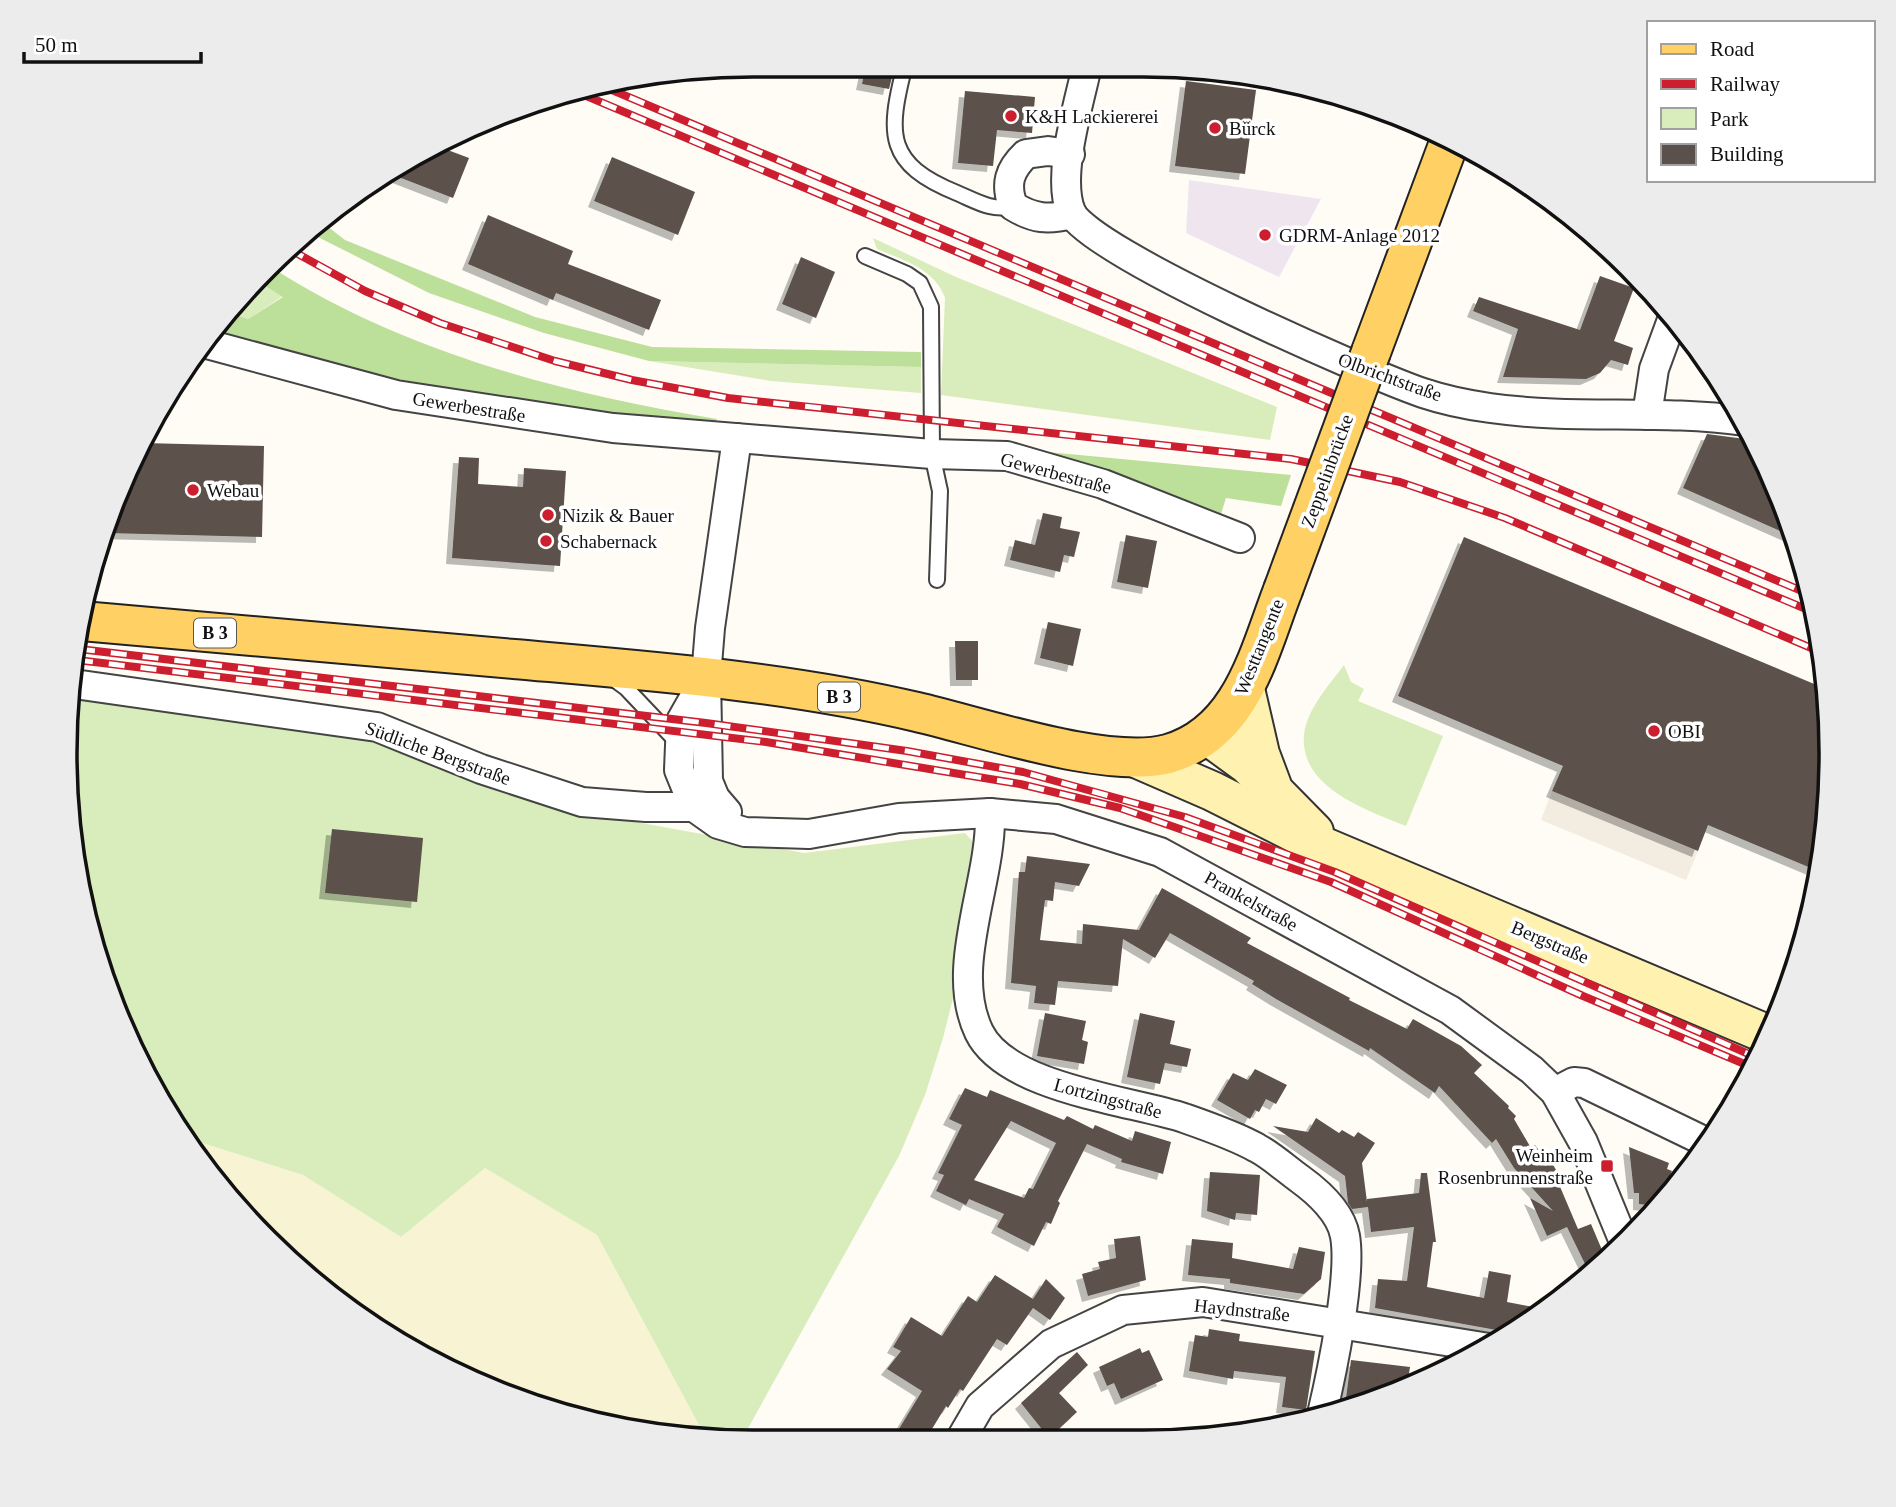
<svg xmlns="http://www.w3.org/2000/svg" width="1896" height="1507" font-family="Georgia,serif">
	<defs>
		<filter id="shadow"><feDropShadow dx="-6" dy="6" stdDeviation="0" flood-color="#0004"/></filter>
	</defs>
	<rect width="100%" height="100%" fill="#fffcf5"/>
	<path fill="#eee5ef" d="M 1189,180 L 1321,199 L 1279,277 L 1186,233 Z"/>
	<path fill="#f8f3d2" d="M 179,1129 L 193,1140 L 303,1175 L 401,1237 L 485,1168 L 597,1235 L 706,1438 L 620,1429 L 490,1390 L 335,1300 L 235,1207 Z"/>
	<g fill="#d8edbb">
		<path d="M 873,238 L 956,277 L 1277,407 L 1270,440 L 941,395 L 945,298 C 935,269 903,260 877,249 Z"/>
		<path d="M 256,280 L 283,296 L 248,319 L 231,313 Z"/>
		<path d="M 649,361 L 921,367 L 921,393 L 771,381 Z"/>
		<path d="M 1344,665 L 1351,682 L 1364,689 L 1358,701 L 1443,736 L 1406,826 C 1369,811 1299,788 1304,735 C 1306,710 1330,684 1344,665 Z"/>
		<path d="M 74,685 L 345,731 L 593,814 L 804,853 L 965,833 L 984,854 L 965,950 L 943,1038 L 925,1095 L 899,1156 L 741,1441 L 706,1438 L 597,1235 L 485,1168 L 401,1237 L 303,1175 L 193,1140 L 179,1129 L 157,1098 L 88,931 L 65,753 Z"/>
	</g>
	<g fill="#bcdf99">
		<path d="M 323,223 L 345,240 L 535,317 L 652,347 L 921,352 L 921,367 L 649,361 L 544,333 L 429,293 L 310,233 Z"/>
		<path d="M 268,265 C 401,352 562,393 717,419 L 713,428 L 625,423 L 374,379 L 214,335 L 231,313 L 248,319 L 283,297 L 256,280 Z"/>
		<path d="M 1006,448 L 1291,475 L 1281,506 L 1226,498 L 1220,517 Z"/>
	</g>
	<path fill="#f2ece1" d="M 1552,791 L 1698,851 L 1686,880 L 1541,820 Z"/>
	<g fill="#5b514c" fill-rule="evenodd" filter="url(#shadow)">
		<path d="M 866,65 L 895,65 L 889,89 L 862,84 Z"/>
		<path d="M 1186,81 L 1256,90 L 1245,174 L 1175,166 Z"/>
		<path d="M 965,91 L 1035,97 L 1032,133 L 997,130 L 993,166 L 958,163 Z"/>
		<path d="M 437,146 L 469,158 L 453,198 L 388,173 L 409,157 Z"/>
		<path d="M 612,157 L 695,192 L 678,235 L 594,201 Z"/>
		<path d="M 488,215 L 573,251 L 568,264 L 661,300 L 649,330 L 556,293 L 553,300 L 468,264 Z"/>
		<path d="M 801,257 L 835,272 L 816,318 L 782,304 Z"/>
		<path d="M 1600,276 L 1634,288 L 1614,341 L 1633,348 L 1628,365 L 1611,360 L 1600,373 L 1586,379 L 1503,377 L 1518,329 L 1473,311 L 1479,297 L 1580,330 Z"/>
		<path d="M 1707,434 L 1753,440 L 1796,538 L 1683,488 Z"/>
		<path d="M 143,443 L 264,446 L 262,537 L 106,533 Z"/>
		<path d="M 459,457 L 479,458 L 478,484 L 523,487 L 524,468 L 566,471 L 560,566 L 452,558 Z"/>
		<path d="M 1043,513 L 1062,517 L 1060,528 L 1080,532 L 1074,557 L 1064,555 L 1060,572 L 1010,560 L 1015,540 L 1035,545 Z"/>
		<path d="M 1126,535 L 1157,541 L 1148,588 L 1117,582 Z"/>
		<path d="M 1464,537 L 1826,689 L 1830,799 L 1818,871 L 1708,825 L 1698,851 L 1552,791 L 1563,766 L 1398,696 Z"/>
		<path d="M 1048,622 L 1081,629 L 1073,666 L 1040,658 Z"/>
		<path d="M 955,641 L 978,641 L 978,680 L 956,680 Z"/>
		<path d="M 332,829 L 423,838 L 417,902 L 325,893 Z"/>
		<path d="M 1027,856 L 1090,864 L 1079,886 L 1055,882 L 1053,901 L 1045,900 L 1040,940 L 1082,944 L 1083,924 L 1139,930 L 1162,888 L 1251,938 L 1247,943 L 1350,998 L 1349,1000 L 1407,1029 L 1413,1019 L 1461,1046 L 1482,1065 L 1474,1073 L 1509,1106 L 1508,1108 L 1516,1116 L 1514,1119 L 1531,1148 L 1535,1145 L 1544,1158 L 1549,1158 L 1562,1180 L 1558,1182 L 1578,1229 L 1591,1224 L 1605,1257 L 1586,1266 L 1567,1227 L 1547,1236 L 1530,1198 L 1553,1211 L 1514,1168 L 1496,1139 L 1492,1143 L 1439,1086 L 1435,1093 L 1370,1048 L 1369,1051 L 1276,999 L 1252,984 L 1254,981 L 1170,933 L 1155,958 L 1123,939 L 1118,986 L 1058,981 L 1055,1005 L 1034,1003 L 1036,986 L 1011,983 L 1019,872 L 1025,872 Z"/>
		<path d="M 1045,1013 L 1086,1021 L 1082,1040 L 1088,1042 L 1084,1064 L 1037,1056 Z"/>
		<path d="M 1140,1013 L 1175,1021 L 1170,1044 L 1191,1049 L 1187,1067 L 1165,1063 L 1160,1084 L 1127,1077 Z"/>
		<path d="M 1255,1069 L 1287,1085 L 1276,1104 L 1266,1099 L 1259,1112 L 1255,1110 L 1250,1119 L 1217,1100 L 1233,1073 L 1248,1080 Z"/>
		<path d="M 965,1088 L 987,1097 L 990,1090 L 1064,1120 L 1067,1116 L 1093,1129 L 1095,1125 L 1132,1141 L 1135,1131 L 1171,1142 L 1163,1174 L 1121,1162 L 1122,1159 L 1087,1144 L 1058,1201 L 1060,1203 L 1051,1224 L 1046,1222 L 1034,1246 L 997,1227 L 1004,1214 L 969,1199 L 966,1205 L 936,1191 L 944,1175 L 938,1173 L 962,1125 L 949,1119 ZM 1011,1121 L 1056,1143 L 1033,1189 L 1029,1188 L 1024,1198 L 974,1180 Z"/>
		<path d="M 1316,1118 L 1339,1133 L 1342,1130 L 1354,1137 L 1358,1132 L 1375,1143 L 1362,1163 L 1367,1202 L 1367,1199 L 1419,1193 L 1421,1173 L 1427,1173 L 1436,1242 L 1433,1242 L 1427,1287 L 1484,1298 L 1489,1271 L 1511,1275 L 1507,1302 L 1544,1309 L 1519,1327 L 1503,1325 L 1502,1331 L 1375,1308 L 1378,1279 L 1407,1281 L 1414,1227 L 1371,1232 L 1368,1207 L 1352,1209 L 1348,1203 L 1345,1176 L 1273,1126 L 1308,1132 Z"/>
		<path d="M 1629,1147 L 1669,1163 L 1667,1169 L 1672,1171 L 1656,1206 L 1639,1204 L 1639,1193 L 1634,1193 Z"/>
		<path d="M 1210,1172 L 1260,1175 L 1257,1215 L 1236,1213 L 1235,1220 L 1207,1211 Z"/>
		<path d="M 1140,1236 L 1146,1280 L 1088,1296 L 1082,1274 L 1100,1269 L 1098,1262 L 1116,1258 L 1114,1239 Z"/>
		<path d="M 1192,1239 L 1233,1243 L 1232,1258 L 1293,1269 L 1299,1247 L 1325,1252 L 1321,1279 L 1304,1294 L 1230,1283 L 1230,1279 L 1188,1275 Z"/>
		<path d="M 995,1275 L 1033,1299 L 1046,1279 L 1065,1298 L 1050,1320 L 1033,1308 L 1007,1345 L 997,1339 L 963,1391 L 960,1389 L 948,1408 L 946,1406 L 924,1442 L 891,1442 L 922,1391 L 887,1369 L 901,1351 L 893,1347 L 911,1317 L 942,1336 L 968,1296 L 977,1302 Z"/>
		<path d="M 1209,1329 L 1240,1334 L 1239,1341 L 1315,1351 L 1306,1410 L 1282,1407 L 1286,1377 L 1234,1371 L 1233,1379 L 1189,1371 L 1195,1335 L 1208,1337 Z"/>
		<path d="M 1140,1348 L 1142,1353 L 1149,1350 L 1163,1380 L 1121,1399 L 1114,1383 L 1107,1386 L 1099,1367 Z"/>
		<path d="M 1077,1352 L 1088,1365 L 1059,1393 L 1077,1412 L 1049,1438 L 1021,1403 Z"/>
		<path d="M 1351,1360 L 1410,1367 L 1407,1386 L 1385,1384 L 1383,1397 L 1364,1406 L 1345,1406 Z"/>
	</g>
	<g fill="none" stroke-linecap="round" stroke-linejoin="round">
		<g stroke="#444" stroke-width="18">
			<g id="service">
				<path d="M 905,65 C 887,135 886,164 957,193 C 978,202 991,211 1013,206"/>
				<path d="M 865,256 L 907,274 L 920,283 L 931,307 L 932,454 L 940,491 L 937,580"/>
				<path d="M 611,677 L 626,688 L 679,744"/>
			</g>
		</g>
		<g stroke="#444" stroke-width="32">
			<g id="minor">
				<path d="M 1087,66 C 1079,104 1056,176 1071,212 C 1088,252 1370,375 1423,393 C 1444,400 1468,405 1490,408 C 1574,420 1660,409 1744,421"/>
				<path d="M 1070,154 L 1048,151 L 1026,154 C 1009,170 1005,184 1013,206 C 1034,219 1048,220 1072,214"/>
				<path d="M 207,344 L 396,395 L 613,428 L 932,454 L 1007,456 L 1103,484 L 1240,538"/>
				<path d="M 1647,415 L 1654,369 L 1673,317"/>
				<path d="M 706,677 L 681,721 L 679,770 L 694,807 L 718,824 L 745,832 L 809,834 L 899,818 L 990,813 L 1056,819 L 1160,852 L 1450,1010 L 1532,1070 L 1555,1092 L 1583,1142 L 1624,1242"/>
				<path d="M 74,684 L 377,727 L 481,769 L 582,802 L 646,807 L 694,807 L 715,798"/>
				<path d="M 727,812 L 715,798 L 708,781 L 706,677 L 710,628 L 737,438"/>
				<path d="M 990,813 C 992,883 948,967 979,1032 C 1006,1088 1128,1100 1184,1118 C 1207,1126 1236,1136 1257,1148 C 1272,1156 1286,1169 1300,1179 C 1318,1192 1341,1213 1345,1236 C 1352,1276 1332,1372 1322,1414"/>
				<path d="M 1555,1092 L 1574,1082 L 1584,1083 L 1708,1143"/>
				<path d="M 959,1442 L 980,1406 L 1051,1344 L 1123,1310 L 1203,1302 L 1489,1348"/>
			</g>
		</g>
		<g stroke="#333" stroke-width="42">
			<g id="secondary">
				<path d="M 1245,689 L 1260,754 L 1272,786"/>
				<path d="M 1207,735 L 1248,765 L 1314,832"/>
				<path d="M 1136,758 L 1212,791 L 1315,843 L 1769,1035"/>
			</g>
		</g>
		<g stroke="#222" stroke-width="42">
			<g id="primary">
				<path d="M 1371,352 L 1450,140"/>
				<path d="M 82,621 C 226,634 370,647 514,659 C 649,671 785,681 917,712 C 982,727 1107,770 1168,754 C 1242,733 1259,652 1283,590"/>
			</g>
		</g>
		<use href="#service" stroke="#fff" stroke-width="14"/>
		<use href="#minor" stroke="#fff" stroke-width="28"/>
		<use href="#secondary" stroke="#fff2b0" stroke-width="38"/>
		<use href="#primary" stroke="#ffd165" stroke-width="38"/>
		<g stroke="#cc1e2f" stroke-width="8">
			<g id="rail">
				<path d="M 600,85 L 1809,594"/>
				<path d="M 572,90 L 1813,612"/>
				<path d="M 289,249 L 365,291 L 440,323 L 555,361 L 632,380 L 728,398 L 1291,459 L 1400,482 L 1505,518 L 1823,653"/>
				<path d="M 79,649 L 706,723 L 907,751 L 1023,772 L 1185,817 L 1335,872 L 1760,1059"/>
				<path d="M 77,660 L 766,742 L 1020,784 L 1120,808 L 1331,882 L 1583,996 L 1754,1068"/>
			</g>
		</g>
		<use href="#rail" stroke="#fff" stroke-width="5" stroke-dasharray="16" stroke-linecap="butt"/>
		<g stroke="#222" stroke-width="42" stroke-linecap="butt">
			<path id="primary-bridge" d="M 1283,590 L 1371,352"/>
		</g>
		<use href="#primary-bridge" stroke="#ffd165" stroke-width="38"/>
	</g>
	<g fill="#cc1e2f" stroke="#fff" stroke-width="2.5">
		<circle cx="1011" cy="116" r="7"/>
		<circle cx="1215" cy="128" r="7"/>
		<circle cx="1265" cy="235" r="7"/>
		<circle cx="193" cy="490" r="7"/>
		<circle cx="548" cy="515" r="7"/>
		<circle cx="546" cy="541" r="7"/>
		<circle cx="1654" cy="731" r="7"/>
		<rect x="1600" y="1159" width="14" height="14" rx="3.5"/>
	</g>
	<g text-anchor="middle" dominant-baseline="central" stroke-width="7" stroke-linejoin="round" paint-order="stroke">
		<g fill="#fff" stroke="#585858" stroke-width="2">
			<rect x="194" y="618.5" width="42" height="29" rx="5"/>
			<rect x="818" y="682.5" width="42" height="29" rx="5"/>
		</g>
		<g font-size="18" font-weight="bold" fill="#111">
			<text x="215" y="633">B 3</text>
			<text x="839" y="697">B 3</text>
		</g>
		<g font-size="19" fill="#111" stroke="#fff" text-anchor="start">
			<text x="1025" y="116">K&amp;H Lackiererei</text>
			<text x="1229" y="128">Bürck</text>
			<text x="1279" y="235">GDRM-Anlage 2012</text>
			<text x="207" y="490">Webau</text>
			<text x="562" y="515">Nizik &amp; Bauer</text>
			<text x="560" y="541">Schabernack</text>
			<text x="1668" y="731">OBI</text>
			<text x="1593" y="1155" text-anchor="end">Weinheim<tspan x="1593" dy="22">Rosenbrunnenstraße</tspan></text>
		</g>
		<g font-size="19" fill="#111" stroke="#fff">
			<text transform="translate(1390 377) rotate(20)">Olbrichtstraße</text>
			<text transform="translate(469 407) rotate(9)">Gewerbestraße</text>
			<text transform="translate(1327 471) rotate(-70)">Zeppelinbrücke</text>
			<text transform="translate(1056 473) rotate(15)">Gewerbestraße</text>
			<text transform="translate(1259 647) rotate(-68)">Westtangente</text>
			<text transform="translate(438 753) rotate(20)">Südliche Bergstraße</text>
			<text transform="translate(1251 901) rotate(29)">Prankelstraße</text>
			<text transform="translate(1550 942) rotate(23)">Bergstraße</text>
			<text transform="translate(1108 1098) rotate(15)">Lortzingstraße</text>
			<text transform="translate(1242 1310) rotate(6)">Haydnstraße</text>
		</g>
	</g>
	<path d="M0 0H1896V1507H0ZM753 77H1143A676 676 0 0 1 1819 753V754A676 676 0 0 1 1143 1430H753A676 676 0 0 1 77 754V753A676 676 0 0 1 753 77Z" fill="#ececec" fill-rule="evenodd"/>
	<path fill="none" stroke="#111" stroke-width="3.5" d="M753 77H1143A676 676 0 0 1 1819 753V754A676 676 0 0 1 1143 1430H753A676 676 0 0 1 77 754V753A676 676 0 0 1 753 77Z"/>
	<rect x="1647" y="21" width="228" height="161" fill="#ffffff" stroke="#a0a0a0" stroke-width="2"/>
	<rect x="1661" y="44" width="35" height="10" fill="#ffd165" stroke="#a0a0a0" stroke-width="2"/>
	<text x="1710" y="56" font-size="21" fill="#111111">Road</text>
	<rect x="1661" y="79" width="35" height="10" fill="#cc1e2f" stroke="#a0a0a0" stroke-width="2"/>
	<text x="1710" y="91" font-size="21" fill="#111111">Railway</text>
	<rect x="1661" y="108" width="35" height="21" fill="#d8edbb" stroke="#a0a0a0" stroke-width="2"/>
	<text x="1710" y="126" font-size="21" fill="#111111">Park</text>
	<rect x="1661" y="144" width="35" height="21" fill="#5b514c" stroke="#a0a0a0" stroke-width="2"/>
	<text x="1710" y="161" font-size="21" fill="#111111">Building</text>
	<path d="M24 52v10h177v-10" fill="none" stroke="#111111" stroke-width="3.5"/>
	<text x="35" y="52" font-size="21" fill="#111111" stroke="#ffffff" stroke-width="5" paint-order="stroke">50 m</text>
</svg>
